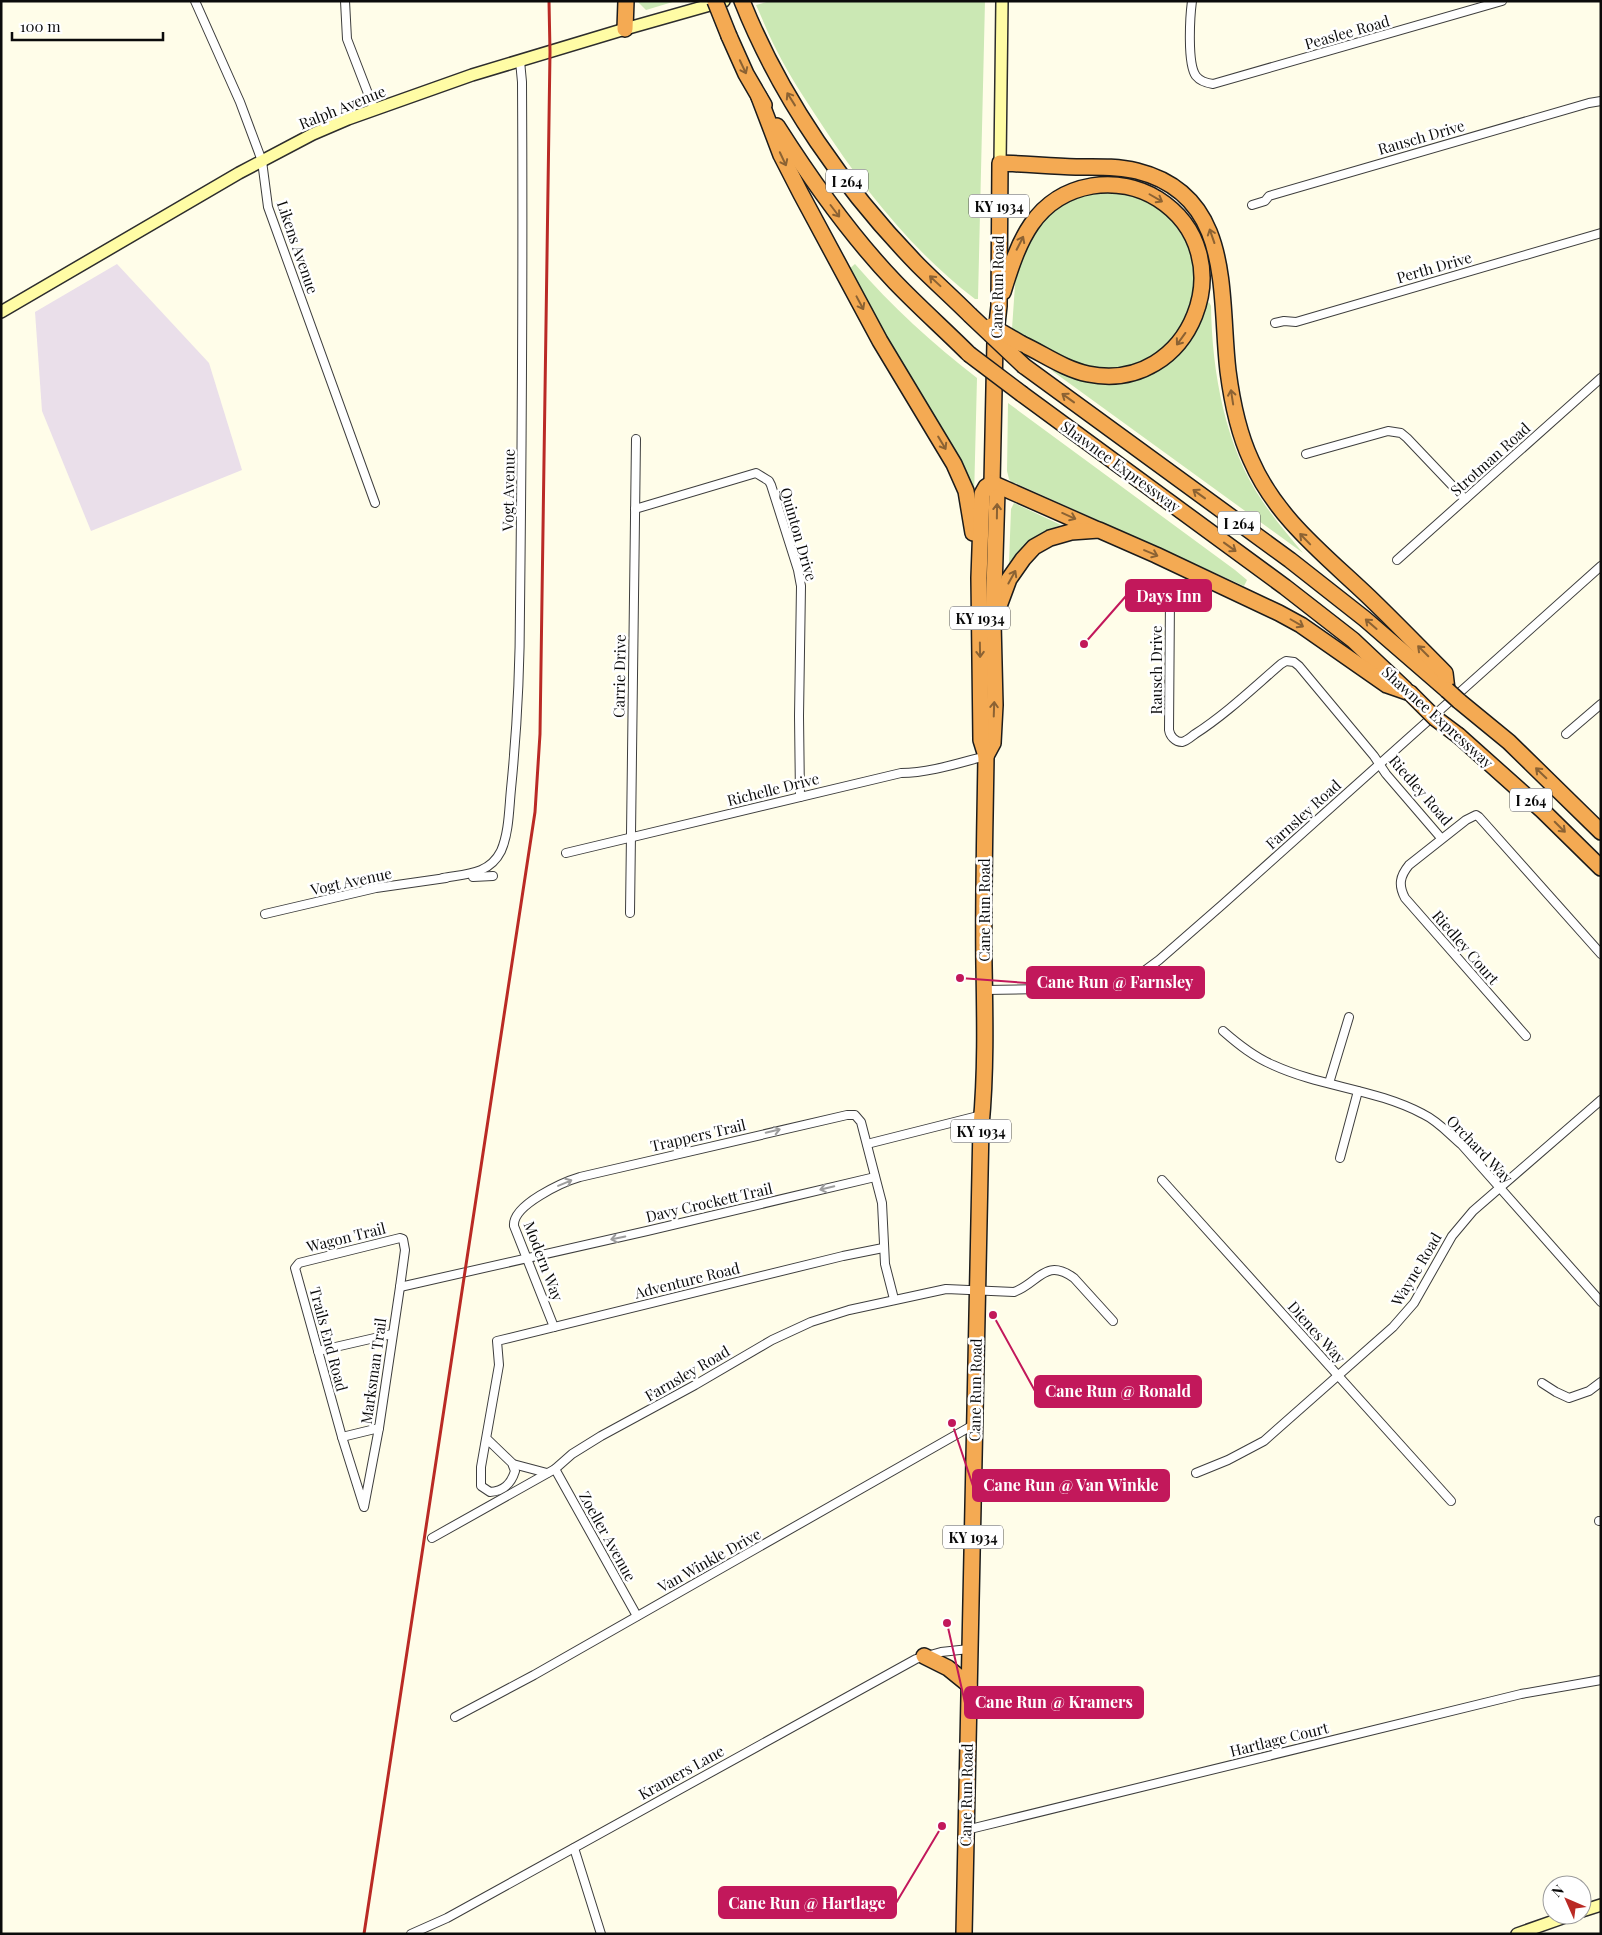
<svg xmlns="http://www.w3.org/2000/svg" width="1602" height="1935" font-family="'Playfair Display',serif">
	<rect width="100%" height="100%" fill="#fffde9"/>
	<path fill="#eadfea" d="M 117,264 L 209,363 L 242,470 L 91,531 L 42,411 L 35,312 Z"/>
	<g fill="#cbe8b4">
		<path d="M 637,1 L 676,1 L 646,10 Z"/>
		<path d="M 770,1 L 985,1 L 978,299 L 975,299 C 912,251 863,188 820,122 C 805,99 789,75 777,51 C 769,36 763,20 756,5 Z"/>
		<path d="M 1102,192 L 1128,194 L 1152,204 L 1173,221 L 1187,244 L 1192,256 L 1195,283 L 1192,304 L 1176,336 L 1149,360 L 1129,368 L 1083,368 L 1023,340 L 1012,329 L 1016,270 L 1019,270 C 1022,243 1041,217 1064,203 C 1076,196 1089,195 1102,192 Z"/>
		<path d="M 855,264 C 891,306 933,344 977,378 L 974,498 L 952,453 L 848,270 Z"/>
		<path d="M 1209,302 L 1211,306 C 1212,372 1225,447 1263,502 C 1275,520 1290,537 1303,553 L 1051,370 L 1092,381 L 1122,381 L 1165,364 L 1184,347 L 1204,306 Z"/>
		<path d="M 1008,403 L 1235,570 L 1247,580 L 1244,586 L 1015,483 L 1013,484 L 1009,479 L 1007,471 Z"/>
		<path d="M 1014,503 L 1061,525 C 1039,533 1023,544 1009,563 L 1011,509 Z"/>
	</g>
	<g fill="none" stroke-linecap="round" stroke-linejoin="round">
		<g stroke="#3e3e3e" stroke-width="10">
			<g id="street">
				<path d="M 195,1 L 240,102 L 262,161 L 268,207 L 375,503"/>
				<path d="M 345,1 L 347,39 L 374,109"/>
				<path d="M 1192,1 C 1190,16 1187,64 1196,76 C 1200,81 1206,83 1213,84 L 1502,1"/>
				<path d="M 1252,205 L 1265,201 L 1269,196 L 1589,103 L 1601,101"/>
				<path d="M 1275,323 L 1284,321 L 1296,322 L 1601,233"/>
				<path d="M 1306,454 L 1388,431 L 1401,433 L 1407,438 L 1465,499"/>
				<path d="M 635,509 L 756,473 L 769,481 L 771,485 L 798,570 L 801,586 L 799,716 L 800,797"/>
				<path d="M 1397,560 L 1601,378"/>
				<path d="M 1170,597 L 1169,730 C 1170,736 1175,742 1182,742 C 1187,741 1191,737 1195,734 C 1226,714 1253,688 1281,664 L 1286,661 L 1294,662 L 1299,666 L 1374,756 L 1386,774 L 1441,838"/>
				<path d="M 1566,734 L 1601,704"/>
				<path d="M 566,853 L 901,773 C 929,773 959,763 986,756"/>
				<path d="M 473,877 L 493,876"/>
				<path d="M 443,878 C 465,874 489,875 501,851 C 509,833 509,809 511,789 C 517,729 520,669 520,608 C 522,433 523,258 522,82 L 520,61"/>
				<path d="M 630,913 L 636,439"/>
				<path d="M 265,914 L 376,888 L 446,878"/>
				<path d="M 985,990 L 1102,988 L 1132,980 L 1159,960 L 1222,905 L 1601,566"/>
				<path d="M 1223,1031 C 1239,1045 1254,1057 1273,1065 C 1321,1087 1376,1089 1423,1114 C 1438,1121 1449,1134 1462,1145 L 1601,1302"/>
				<path d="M 1526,1036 L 1405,898 C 1398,885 1400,876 1409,865 L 1466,820 L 1476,815 L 1479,817 L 1601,954"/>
				<path d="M 1329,1083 L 1349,1017"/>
				<path d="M 867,1144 L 982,1115"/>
				<path d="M 1340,1158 L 1358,1091"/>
				<path d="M 1162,1180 L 1451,1501"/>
				<path d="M 400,1238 L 403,1239 L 405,1250 L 400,1287 L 379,1428 L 364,1507 L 342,1437 L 295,1268 L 299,1263 Z"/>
				<path d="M 400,1287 L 647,1231 L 875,1177"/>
				<path d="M 554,1327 L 514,1226 C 512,1205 563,1182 580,1177 L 847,1115 L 855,1115 L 861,1122 L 882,1203 L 885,1264 L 894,1299"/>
				<path d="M 318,1351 L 392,1334"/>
				<path d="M 1542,1383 L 1556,1392 L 1569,1398 L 1589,1391 L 1601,1382"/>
				<path d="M 342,1437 L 379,1428"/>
				<path d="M 487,1439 L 512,1463 L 515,1471 C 511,1484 504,1491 490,1492 L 481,1486 L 481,1467 L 499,1365 L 497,1341 L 843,1256 L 883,1248"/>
				<path d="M 513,1464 L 547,1473"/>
				<path d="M 555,1469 L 637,1616"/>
				<path d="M 1196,1473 L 1228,1460 L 1264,1441 L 1393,1327 L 1414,1303 L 1452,1236 L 1473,1211 L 1601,1100"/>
				<path d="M 1599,1521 L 1601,1521"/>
				<path d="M 432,1538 L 555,1469 L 572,1454 L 601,1436 L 695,1385 L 772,1340 L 811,1322 L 849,1310 L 946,1289 L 1014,1292 C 1039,1283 1045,1257 1074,1278 L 1113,1321"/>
				<path d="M 455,1717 L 534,1675 L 975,1424"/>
				<path d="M 966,1830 L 1521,1694 L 1601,1680"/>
				<path d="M 574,1848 L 601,1934"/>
				<path d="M 411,1934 L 447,1918 L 916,1659 L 941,1652 L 969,1649"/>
			</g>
		</g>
		<g stroke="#2d2d2d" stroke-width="14">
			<g id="secondary">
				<path d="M 1000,163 L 1002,1"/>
				<path d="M 1,312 L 239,173 L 313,134 L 348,119 L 472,75 L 625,29 L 724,1"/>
				<path d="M 1582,1911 L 1601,1905"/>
				<path d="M 1517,1934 L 1571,1915"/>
			</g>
		</g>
		<g stroke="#1c1c1c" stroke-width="18">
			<g id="highway">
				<path d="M 742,1 C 781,99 845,190 918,265 C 935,282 953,298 970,315"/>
				<path d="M 625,29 L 626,1"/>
				<path d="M 729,36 L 746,74 L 764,105"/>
				<path d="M 759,97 L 781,155 L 801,194 L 880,341 L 954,464 L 966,491 L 973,533"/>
				<path d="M 777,126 C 812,181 850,235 895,282 C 919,307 945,330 969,354"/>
				<path d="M 1003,292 C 1018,243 1034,196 1092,186 C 1115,182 1139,187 1158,199 C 1246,255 1191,395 1088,374 C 1064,369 1044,354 1022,344"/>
				<path d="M 1024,366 L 1290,560 L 1365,619 L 1447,690"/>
				<path d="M 1022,394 L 1285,587 L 1353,640 L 1405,689"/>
				<path d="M 992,483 L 1096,529"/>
				<path d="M 999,606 L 1009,579 L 1023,559 L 1034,547 L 1050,538 L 1071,532 L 1099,530 L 1156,555 L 1279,613 L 1301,625 L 1387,685 L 1410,693"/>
				<path d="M 1459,701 L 1509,742 L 1601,832"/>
				<path d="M 1459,736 L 1543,811 L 1601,868"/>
				<path d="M 986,756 L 993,743 L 995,705 L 993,622 L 997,491 L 992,483 L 995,342 L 999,306 L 1000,163 C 1025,164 1051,166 1076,167 C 1096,167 1117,166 1137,171 C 1234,195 1219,295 1228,371 C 1232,402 1238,432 1251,460 C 1276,518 1325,555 1369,597 C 1395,622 1420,648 1445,673 L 1447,690"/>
				<path d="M 924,1656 L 948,1668 L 969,1685"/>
				<path d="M 964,1934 L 981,1126 C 986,1073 985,1020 984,966 C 983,896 985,826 986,756 L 981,740 L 979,578 L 982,494 L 986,487 L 992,483"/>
			</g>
		</g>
		<use href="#street" stroke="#fff" stroke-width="8"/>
		<use href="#secondary" stroke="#fffca5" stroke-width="11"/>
		<use href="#highway" stroke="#f4aa53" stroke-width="15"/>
		<path stroke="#ba2a25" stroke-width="3" d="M 364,1934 L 535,812 L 540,734 L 550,52 L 549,1"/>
		<g stroke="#1c1c1c" stroke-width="18" stroke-linecap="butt">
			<g id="highway-bridge">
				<path d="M 715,1 L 729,36"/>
				<path d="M 970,315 L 1024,366"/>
				<path d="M 991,326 L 1022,344"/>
				<path d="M 969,354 L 1022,394"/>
				<path d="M 1447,690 L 1459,701"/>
				<path d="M 1410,693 L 1435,718 L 1459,736"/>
			</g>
		</g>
		<use href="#highway-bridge" stroke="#f4aa53" stroke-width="15"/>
	</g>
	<defs><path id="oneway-shaft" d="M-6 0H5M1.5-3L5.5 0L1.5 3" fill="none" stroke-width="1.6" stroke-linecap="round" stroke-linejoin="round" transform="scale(1.25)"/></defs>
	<g stroke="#8b6233">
		<use href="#oneway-shaft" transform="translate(743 67) rotate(65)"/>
		<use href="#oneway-shaft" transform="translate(791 99) rotate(-122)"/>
		<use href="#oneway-shaft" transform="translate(783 159) rotate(65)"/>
		<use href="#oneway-shaft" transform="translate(1156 198) rotate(30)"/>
		<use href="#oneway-shaft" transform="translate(835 211) rotate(53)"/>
		<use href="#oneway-shaft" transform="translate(1212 236) rotate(-109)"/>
		<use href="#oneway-shaft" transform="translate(1020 243) rotate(-63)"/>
		<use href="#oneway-shaft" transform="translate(935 281) rotate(-137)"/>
		<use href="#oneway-shaft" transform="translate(860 303) rotate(62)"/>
		<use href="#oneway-shaft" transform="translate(1181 339) rotate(126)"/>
		<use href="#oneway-shaft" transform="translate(1232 397) rotate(-99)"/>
		<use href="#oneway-shaft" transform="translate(1068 398) rotate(-144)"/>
		<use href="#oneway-shaft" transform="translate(942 443) rotate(59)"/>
		<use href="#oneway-shaft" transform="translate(1199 494) rotate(-144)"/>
		<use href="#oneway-shaft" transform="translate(997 511) rotate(-89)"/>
		<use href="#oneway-shaft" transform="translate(1069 516) rotate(24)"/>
		<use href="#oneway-shaft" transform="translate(1305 539) rotate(-134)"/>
		<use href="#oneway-shaft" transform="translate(1230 547) rotate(36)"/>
		<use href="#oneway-shaft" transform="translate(1151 553) rotate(23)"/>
		<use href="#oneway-shaft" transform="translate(1012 577) rotate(-61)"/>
		<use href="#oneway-shaft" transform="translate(1297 623) rotate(30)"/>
		<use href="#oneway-shaft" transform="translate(1371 624) rotate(-139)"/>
		<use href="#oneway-shaft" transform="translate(980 650) rotate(89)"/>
		<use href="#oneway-shaft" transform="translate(1423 651) rotate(-135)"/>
		<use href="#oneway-shaft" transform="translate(994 709) rotate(-88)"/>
		<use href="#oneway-shaft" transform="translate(1541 773) rotate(-136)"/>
		<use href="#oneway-shaft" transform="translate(1560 827) rotate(45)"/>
	</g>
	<g stroke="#9d9d9d">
		<use href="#oneway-shaft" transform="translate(773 1131) rotate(-13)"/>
		<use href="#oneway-shaft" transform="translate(565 1183) rotate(-23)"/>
		<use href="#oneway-shaft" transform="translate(827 1188) rotate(167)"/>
		<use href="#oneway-shaft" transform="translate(618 1238) rotate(168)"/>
	</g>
	<g text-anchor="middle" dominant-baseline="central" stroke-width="5" stroke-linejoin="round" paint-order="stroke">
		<g fill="#fff" stroke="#545454" stroke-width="1">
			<rect x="826" y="169.5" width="42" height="23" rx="4"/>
			<rect x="969" y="194.5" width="60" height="23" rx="4"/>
			<rect x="1218" y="511.5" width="42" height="23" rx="4"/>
			<rect x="950" y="606.5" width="60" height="23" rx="4"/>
			<rect x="1510" y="788.5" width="42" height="23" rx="4"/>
			<rect x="951" y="1119.5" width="60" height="23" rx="4"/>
			<rect x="943" y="1525.5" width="60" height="23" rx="4"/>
		</g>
		<g font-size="14" font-weight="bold" fill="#0b0b0b">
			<text x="847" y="181">I 264</text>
			<text x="999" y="206">KY 1934</text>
			<text x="1239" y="523">I 264</text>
			<text x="980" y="618">KY 1934</text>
			<text x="1531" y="800">I 264</text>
			<text x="981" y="1131">KY 1934</text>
			<text x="973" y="1537">KY 1934</text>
		</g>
		<g font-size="15" fill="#0b0b0b" stroke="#fff">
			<text transform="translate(1347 32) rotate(-16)">Peaslee Road</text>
			<text transform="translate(342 107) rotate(-22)">Ralph Avenue</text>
			<text transform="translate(1421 137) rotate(-16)">Rausch Drive</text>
			<text transform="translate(298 247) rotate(71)">Likens Avenue</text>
			<text transform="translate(1434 267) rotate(-16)">Perth Drive</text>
			<text transform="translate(997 287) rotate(-89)">Cane Run Road</text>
			<text transform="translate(1490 459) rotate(-42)">Strotman Road</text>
			<text transform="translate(1121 466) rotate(36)">Shawnee Expressway</text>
			<text transform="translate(508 490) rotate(-89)">Vogt Avenue</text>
			<text transform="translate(799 534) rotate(74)">Quinton Drive</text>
			<text transform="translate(1156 670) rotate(-90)">Rausch Drive</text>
			<text transform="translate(619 676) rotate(-89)">Carrie Drive</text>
			<text transform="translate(1438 717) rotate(42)">Shawnee Expressway</text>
			<text transform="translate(773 789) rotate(-14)">Richelle Drive</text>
			<text transform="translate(1421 790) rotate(49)">Riedley Road</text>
			<text transform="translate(1303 814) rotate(-42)">Farnsley Road</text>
			<text transform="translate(351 881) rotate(-12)">Vogt Avenue</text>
			<text transform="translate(984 910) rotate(-90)">Cane Run Road</text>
			<text transform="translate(1466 947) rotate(49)">Riedley Court</text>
			<text transform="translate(698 1135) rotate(-13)">Trappers Trail</text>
			<text transform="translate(1480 1149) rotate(46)">Orchard Way</text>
			<text transform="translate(709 1202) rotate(-13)">Davy Crockett Trail</text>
			<text transform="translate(346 1237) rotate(-14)">Wagon Trail</text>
			<text transform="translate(544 1261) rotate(69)">Modern Way</text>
			<text transform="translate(1416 1269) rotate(-59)">Wayne Road</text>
			<text transform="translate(687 1280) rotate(-14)">Adventure Road</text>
			<text transform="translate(1317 1332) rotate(48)">Dienes Way</text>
			<text transform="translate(329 1339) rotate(75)">Trails End Road</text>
			<text transform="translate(373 1371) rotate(-82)">Marksman Trail</text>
			<text transform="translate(687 1373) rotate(-30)">Farnsley Road</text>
			<text transform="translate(975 1390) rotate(-89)">Cane Run Road</text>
			<text transform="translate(608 1536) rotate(61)">Zoeller Avenue</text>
			<text transform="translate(709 1560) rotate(-29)">Van Winkle Drive</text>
			<text transform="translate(1279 1739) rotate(-14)">Hartlage Court</text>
			<text transform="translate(681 1772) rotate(-29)">Kramers Lane</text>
			<text transform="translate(966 1795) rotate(-89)">Cane Run Road</text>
		</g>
	</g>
	<path fill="none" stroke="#c2185b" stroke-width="2" d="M1084 644L1126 596M960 978L1027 983M993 1315L1035 1391M952 1423L973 1486M947 1623L965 1703M942 1826L896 1903"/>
	<g fill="#c2185b" stroke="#fff" stroke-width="2">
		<circle cx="1084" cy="644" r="5"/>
		<circle cx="960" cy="978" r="5"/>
		<circle cx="993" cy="1315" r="5"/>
		<circle cx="952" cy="1423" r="5"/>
		<circle cx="947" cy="1623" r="5"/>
		<circle cx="942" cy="1826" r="5"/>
	</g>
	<g fill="#c2185b" stroke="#c2185b" stroke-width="2">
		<rect x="1126" y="580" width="85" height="31" rx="5"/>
		<rect x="1027" y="967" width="177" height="31" rx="5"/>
		<rect x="1035" y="1376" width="166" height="31" rx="5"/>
		<rect x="973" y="1470" width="196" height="31" rx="5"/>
		<rect x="965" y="1687" width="178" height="31" rx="5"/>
		<rect x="719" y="1887" width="177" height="31" rx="5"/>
	</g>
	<g font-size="16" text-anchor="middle" font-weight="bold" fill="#fff">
		<text x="1169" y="602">Days Inn</text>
		<text x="1115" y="988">Cane Run @ Farnsley</text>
		<text x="1118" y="1397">Cane Run @ Ronald</text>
		<text x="1071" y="1491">Cane Run @ Van Winkle</text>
		<text x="1054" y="1708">Cane Run @ Kramers</text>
		<text x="807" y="1909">Cane Run @ Hartlage</text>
	</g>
	<rect width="1602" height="1935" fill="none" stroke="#0b0b0b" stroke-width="5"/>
	<g transform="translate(1567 1900) rotate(315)"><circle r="24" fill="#ffffff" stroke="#9d9d9d"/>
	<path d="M0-4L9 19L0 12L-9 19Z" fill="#ba2a25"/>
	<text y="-8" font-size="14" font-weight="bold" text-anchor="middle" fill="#0b0b0b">N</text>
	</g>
	<path d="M12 32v8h151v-8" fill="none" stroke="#0b0b0b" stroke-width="2.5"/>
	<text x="20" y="32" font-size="15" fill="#0b0b0b" stroke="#ffffff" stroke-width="4" paint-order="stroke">100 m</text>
</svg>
